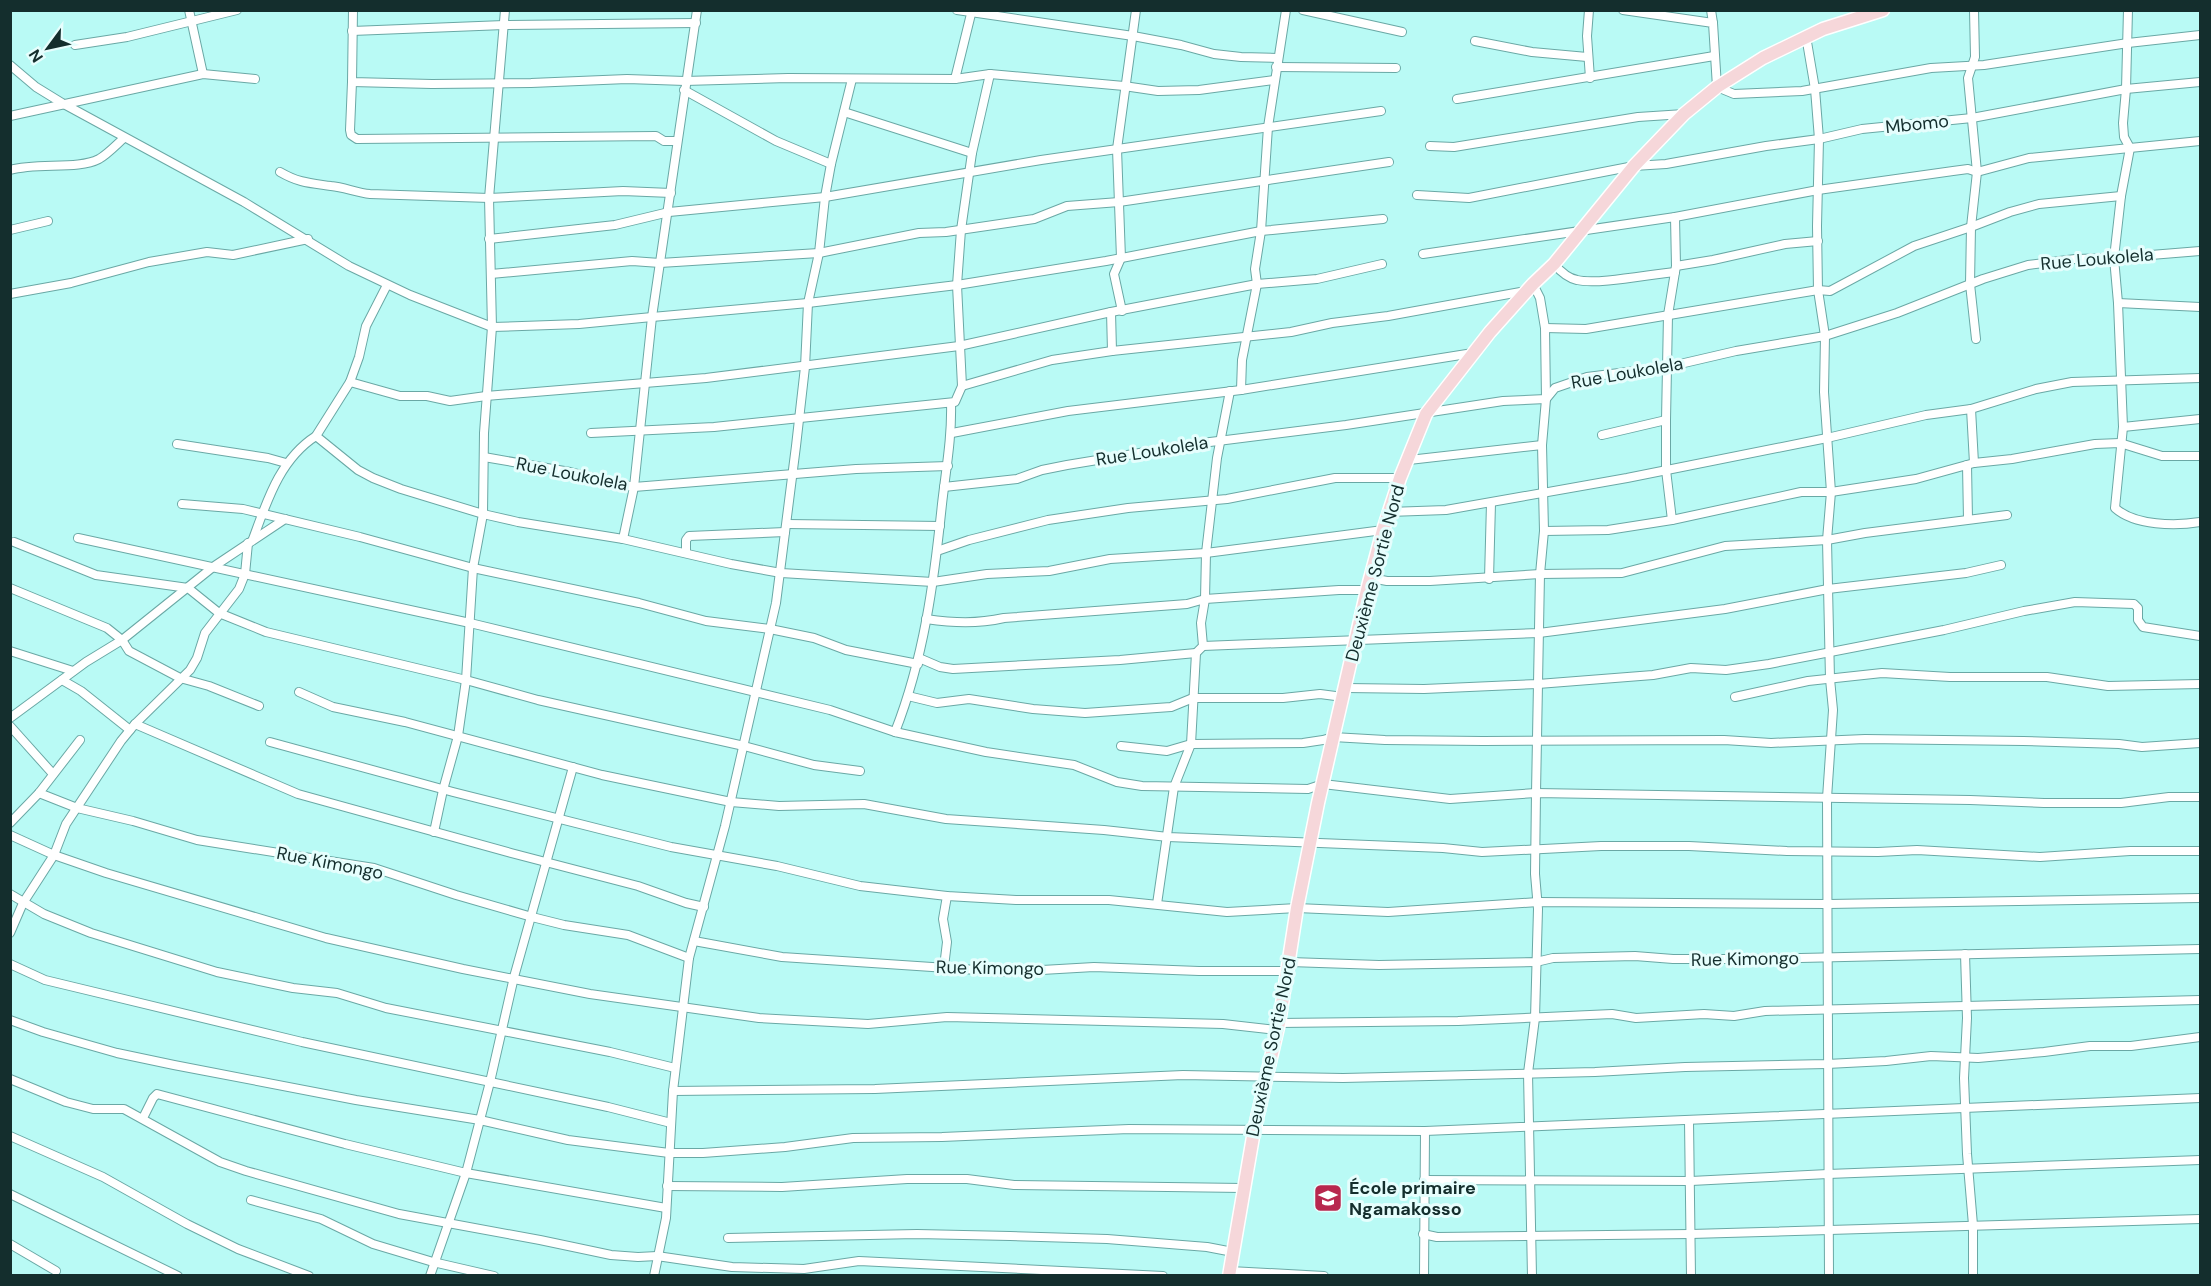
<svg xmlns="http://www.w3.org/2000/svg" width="2211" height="1286" font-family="'DM Sans',sans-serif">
	<rect width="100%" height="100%" fill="#b9faf5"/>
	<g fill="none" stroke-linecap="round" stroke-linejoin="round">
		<g stroke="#6aa8a5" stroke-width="10">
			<g id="minor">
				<path d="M 189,10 L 203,74"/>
				<path d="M 353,10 L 352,82 L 432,84 L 531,83 L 627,79 L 685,81 L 788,78 L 955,79 L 990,74 L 1124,86 L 1158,91 L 1199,90 L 1274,80"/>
				<path d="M 957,10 L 1133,36 L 1181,45 L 1214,54 L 1241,57 L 1277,58"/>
				<path d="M 1303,10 L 1402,32"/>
				<path d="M 1589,10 L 1587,36 L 1590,78"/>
				<path d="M 1623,10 L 1713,23 L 1717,87 L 1734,94 L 1802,91 L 1931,68 L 1984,65 L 2128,43 L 2200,35"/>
				<path d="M 1711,10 L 1713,23"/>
				<path d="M 1974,10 L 1975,57 L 1968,78 L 1977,172 L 1971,227 L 1970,284 L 1976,339"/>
				<path d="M 2128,10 L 2126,89 L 2123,123 L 2124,137 L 2130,148 L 2121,196 L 2114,258 L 2118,303 L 2123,427 L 2115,508 C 2135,526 2176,526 2200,522"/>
				<path d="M 352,31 L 504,25 L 696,23"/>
				<path d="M 1806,36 L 1815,89 L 1819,139 L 1817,226 L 1818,290 L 1825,336 L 1824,392 L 1831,492 L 1827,540 L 1830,679 L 1833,710 L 1827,798 L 1829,1276"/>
				<path d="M 1475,41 L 1532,52 L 1587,57"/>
				<path d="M 75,45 L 127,37 L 237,10"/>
				<path d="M 10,65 L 36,87 L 62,103 L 244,202 L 349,266 L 410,295 L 492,327 L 579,324 L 652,317 L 808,303 L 957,285 L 1106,261 L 1261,231 L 1383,219"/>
				<path d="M 1276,67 L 1396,68"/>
				<path d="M 955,79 L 971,14"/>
				<path d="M 352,82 L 350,130 L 351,135 L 357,139 L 656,136 L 664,141 L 677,141"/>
				<path d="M 684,90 L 776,141 L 831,164"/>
				<path d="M 1457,99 L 1714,56"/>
				<path d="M 844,112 L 972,153"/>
				<path d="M 10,116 L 203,74 L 255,79"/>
				<path d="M 1430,146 L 1454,147 L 1638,117 L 1684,114"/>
				<path d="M 10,170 C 37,162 78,170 99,159 C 108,154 117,144 124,138"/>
				<path d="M 280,172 C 299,183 310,183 331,186 C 344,187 357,193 370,194 L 489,198 L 623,191 L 671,193"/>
				<path d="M 1417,195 L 1469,198 L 1634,166 L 1666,164 L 1766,146 L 1819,139 L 1862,129 L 1972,118 L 2126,89 L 2200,82"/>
				<path d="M 10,230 L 48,221"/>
				<path d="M 489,239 L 615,225 L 669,212 L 825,197 L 1041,160 L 1381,111"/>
				<path d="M 1423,254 L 1675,217 L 1818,190 L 1953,171 L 1968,169 L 1977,172 L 2029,158 L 2200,141"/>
				<path d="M 1554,264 C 1560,271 1567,278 1577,280 C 1598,285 1651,274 1675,272"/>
				<path d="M 1676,266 L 1713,260 L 1785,244 L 1818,241"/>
				<path d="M 491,274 L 632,261 L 660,263 L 819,253 L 919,233 L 946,232 L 1034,219 L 1067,206 L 1119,202 L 1389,162"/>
				<path d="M 10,294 L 71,283 L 149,262 L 207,252 L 233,255 L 308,239"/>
				<path d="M 2118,303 L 2200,307"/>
				<path d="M 1122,311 L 1114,274 L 1121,258 L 1117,149 L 1136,10"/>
				<path d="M 1111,312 L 1112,351"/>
				<path d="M 1545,328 L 1586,329 L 1818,290 L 1830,291 L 1914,246 L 1971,227 L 2010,212 L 2039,204 L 2121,196"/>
				<path d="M 350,382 L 400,396 L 427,396 L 450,401 L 486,396 L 706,378 L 959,346 L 1111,312 L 1257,284 L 1317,279 L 1382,264"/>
				<path d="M 962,386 L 1052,360 L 1112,351 L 1291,332 L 1332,323 L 1388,316 L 1526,291"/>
				<path d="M 1241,390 L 1242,360 L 1257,284 L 1255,269 L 1261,231 L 1268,127 L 1286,10"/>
				<path d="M 1971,409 L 1974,463"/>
				<path d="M 2123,427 L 2200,419"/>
				<path d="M 591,433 L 714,427 L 955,402 L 962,386 L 957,285 L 961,230 L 972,153 L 990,74"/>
				<path d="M 952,433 L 1068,411 L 1241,390 L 1473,353"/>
				<path d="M 1602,435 L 1666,420"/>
				<path d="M 316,436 L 350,382 L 359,357 L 366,326 L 387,285"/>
				<path d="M 177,444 L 268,458 L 286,463"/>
				<path d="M 484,457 L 570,472 L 634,487 L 856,469 L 948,466"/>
				<path d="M 1409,460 L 1542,445"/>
				<path d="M 1967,465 L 1968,519"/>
				<path d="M 944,487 L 1017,479 L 1042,470 L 1067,465 L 1194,444 L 1346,425 L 1503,401 L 1546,399 L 1555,388 L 1587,377 L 1667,367 L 1736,351 L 1825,336 L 1897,313 L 1983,279 L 2028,265 L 2075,259 L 2114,258 L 2200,251"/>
				<path d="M 182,504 L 243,509 L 360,537 L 473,568 L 639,603 L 706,621 L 770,629 L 814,638 L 846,650 L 918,664"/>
				<path d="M 1389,512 L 1446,510 L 1627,478 L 1827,438 L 1926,415 L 1971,409 L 2036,389 L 2072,382 L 2200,378"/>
				<path d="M 1672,520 L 1666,470 L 1666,420 L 1668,315 L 1676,266 L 1675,217"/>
				<path d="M 787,524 L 940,526"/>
				<path d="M 1544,531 L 1608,530 L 1672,520 L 1801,492 L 1831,492 L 1916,479 L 1974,463 L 2012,459 L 2095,444 L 2120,443 L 2162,456 L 2200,456"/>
				<path d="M 78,538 L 470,623 L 830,710 L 895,732 L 986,752 L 1074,765 L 1117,782 L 1142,786 L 1308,789 L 1323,784 L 1450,799 L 1536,793 L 1970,800 L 2044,803 L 2121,803 L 2169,797 L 2200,797"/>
				<path d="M 253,539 C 267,501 280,459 316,436 L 358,470 L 373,478 L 401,489 L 483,514 L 518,522 L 623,539 L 731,564 L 781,573 L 933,582 L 987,574 L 1049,571 L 1110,559 L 1206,553 L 1383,530"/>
				<path d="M 623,539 L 634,487 L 652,317 L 697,10"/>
				<path d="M 14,542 L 96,575 L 188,588 L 219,613 L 266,632 L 466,680 L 538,700 L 744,746 L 814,765 L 860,771"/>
				<path d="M 937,551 L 969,540 L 1048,520 L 1128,508 L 1227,499 L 1335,478 L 1400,478"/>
				<path d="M 686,553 L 686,540 L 689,536 L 785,532"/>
				<path d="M 1371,578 L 1387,581 L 1430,581 L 1540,574 L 1622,573 L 1725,546 L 1827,540 L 1865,533 L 2007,515"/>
				<path d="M 1489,579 L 1491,503"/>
				<path d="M 10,588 L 107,628 L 122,640 L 129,651 L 180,678 L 209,686 L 259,706"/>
				<path d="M 926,619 C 954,623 977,624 1004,618 L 1187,604 L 1205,599 L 1339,590 L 1367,590"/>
				<path d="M 1203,646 L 1539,633 L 1725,609 L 1828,589 L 1966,573 L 2001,565"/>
				<path d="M 10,651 L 73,671"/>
				<path d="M 919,658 L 940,667 L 953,669 L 1120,660 L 1196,653"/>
				<path d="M 62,680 L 81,691 L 130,730"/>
				<path d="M 1346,688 L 1424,689 L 1538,684 L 1653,675 L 1691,668 L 1726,670 L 1769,664 L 1944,630 L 2024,611 L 2075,602 L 2134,604 L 2138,608 L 2138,620 L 2143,627 L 2200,636"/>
				<path d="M 299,692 L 333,707 L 405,722 L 602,775 L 731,802 L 779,806 L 864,804 L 946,819 L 1104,830 L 1168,837 L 1443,848 L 1482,852 L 1601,846 L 1689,846 L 1787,851 L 1878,852 L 1917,850 L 2040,857 L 2130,851 L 2200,851"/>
				<path d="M 908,696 L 937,703 L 969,699 L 1033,709 L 1085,713 L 1171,707 L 1193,698 L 1283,698 L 1320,694 L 1343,697"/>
				<path d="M 1735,697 L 1808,681 L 1882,673 L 1950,677 L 2047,677 L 2108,686 L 2200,684"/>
				<path d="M 10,718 L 86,662 L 122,640 L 213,567 L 285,519"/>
				<path d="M 135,724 L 298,794 L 511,853 L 638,886 L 686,903 L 704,907"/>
				<path d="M 10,726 L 53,774"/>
				<path d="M 895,732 C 924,658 934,582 942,504 C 946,469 952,437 951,403"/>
				<path d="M 270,742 L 453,792 L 671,847 L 777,866 L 860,886 L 947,896 L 1016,900 L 1109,900 L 1227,912 L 1297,908 L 1388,912 L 1538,902 L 1828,904 L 2200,898"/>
				<path d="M 1121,746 L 1167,751 L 1191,744 L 1303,743 L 1323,740 L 1333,737 L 1385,740 L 1483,741 L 1724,740 L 1771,743 L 1865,739 L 2023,741 L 2119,744 L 2142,747 L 2200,743"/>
				<path d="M 39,793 L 77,808 L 133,821 L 197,840 L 374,868 L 456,895 L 532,917 L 564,925 L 628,935 L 689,958"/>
				<path d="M 10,823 L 39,793 L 80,740"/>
				<path d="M 434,832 L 443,790 L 458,736 L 466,680 L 473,568 L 483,514 L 484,433 L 492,327 L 489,198 L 505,10"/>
				<path d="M 10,835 L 54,855 L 106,873 L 326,938 L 463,969 L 590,994 L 759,1018 L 868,1024 L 947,1017 L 1223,1024 L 1277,1030"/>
				<path d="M 10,894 L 44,914 L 91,933 L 217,972 L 293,988 L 337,993 L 386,1008 L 610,1052 L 675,1068"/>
				<path d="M 1157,904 L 1174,787 L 1191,744 L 1196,653 L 1203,646 L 1201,623 L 1205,599 L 1206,553 L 1217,458 L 1230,391"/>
				<path d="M 10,933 L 23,903 L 54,855 L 66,824 L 121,741 L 135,724 L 190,670 L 197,658 L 205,633 L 239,589 L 245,574 L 248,543"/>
				<path d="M 694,941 L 782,957 L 1007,972 L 1094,967 L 1199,971 L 1288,971"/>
				<path d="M 1965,954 L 1967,1018 L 1964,1078 L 1967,1154 L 1973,1225 L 1973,1276"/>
				<path d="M 1290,962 L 1379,965 L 1536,962 L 1553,958 L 1635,956 L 1673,959 L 1753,959 L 2200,949"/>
				<path d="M 10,964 L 45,980 L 302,1042 L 608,1107 L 671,1123"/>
				<path d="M 944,967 L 947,942 L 943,919 L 947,896"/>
				<path d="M 10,1020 L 43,1032 L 117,1053 L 174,1065 L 356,1100 L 480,1120 L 568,1140 L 669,1153 L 703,1153 L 785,1147 L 853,1138 L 942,1137 L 1129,1129 L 1425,1131 L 2200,1098"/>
				<path d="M 1279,1023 L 1458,1021 L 1612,1014 L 1636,1018 L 1704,1014 L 1734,1016 L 1765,1011 L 2200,1000"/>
				<path d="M 10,1079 L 66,1102 L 93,1109 L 124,1109 L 220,1162 L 246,1171 L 399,1214 L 540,1240 L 611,1255 L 638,1257 L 657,1256 L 732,1267 L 804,1269 L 859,1261 L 1163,1276"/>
				<path d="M 673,1091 L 875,1089 L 1183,1075 L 1343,1078 L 1595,1072 L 1685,1067 L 1827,1064 L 1886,1061 L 1931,1056 L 1978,1058 L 2044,1052 L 2090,1046 L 2131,1046 L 2200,1037"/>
				<path d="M 143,1118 L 153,1098 L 157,1094 L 345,1144 L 466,1173 L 666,1208"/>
				<path d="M 1689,1121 L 1691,1276"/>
				<path d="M 10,1136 L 103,1177 L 187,1224 L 238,1249 L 309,1276"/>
				<path d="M 1424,1180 L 1691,1181 L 1828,1174 L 2200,1160"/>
				<path d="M 667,1186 L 782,1187 L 907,1179 L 967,1179 L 1014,1185 L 1243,1188"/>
				<path d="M 10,1194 L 178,1276"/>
				<path d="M 251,1200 L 321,1219 L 373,1244 L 433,1262 L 494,1276"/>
				<path d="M 1423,1234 L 1437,1237 L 1691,1234 L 2200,1219"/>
				<path d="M 728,1238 L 917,1234 L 1010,1236 L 1107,1239 L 1207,1247 L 1233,1252"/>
				<path d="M 10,1244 L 56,1271"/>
				<path d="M 1230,1271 L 1324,1276"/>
				<path d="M 430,1276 L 466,1173 L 490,1082 L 514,977 L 573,767"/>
				<path d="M 654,1276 L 666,1218 L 673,1091 L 689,958 L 725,826 L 776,603 L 796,446 L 805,367 L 808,303 L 819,253 L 825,197 L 831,164 L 852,79"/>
				<path d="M 1424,1276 L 1425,1131"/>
				<path d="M 1532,1276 L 1528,1073 L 1535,1018 L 1538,909 L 1535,874 L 1536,793 L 1540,574 L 1544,531 L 1542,445 L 1546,399 L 1545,328 L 1540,298 L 1533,284"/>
			</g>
		</g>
		<g stroke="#fff" stroke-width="15">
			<path id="primary" d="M 1229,1276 L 1254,1131 L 1279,1023 L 1297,908 L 1318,803 L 1367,590 L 1383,530 L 1400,478 L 1426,414 L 1490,332 L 1533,284 L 1554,264 L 1634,166 L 1684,114 L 1717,87 L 1763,58 L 1823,29 L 1883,10"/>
		</g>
		<use href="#minor" stroke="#fff" stroke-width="8"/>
		<use href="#primary" stroke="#f6d7da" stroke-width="12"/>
	</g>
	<defs>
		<g id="school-square" transform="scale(1.5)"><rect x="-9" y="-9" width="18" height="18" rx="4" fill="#b8274e" stroke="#e6fefd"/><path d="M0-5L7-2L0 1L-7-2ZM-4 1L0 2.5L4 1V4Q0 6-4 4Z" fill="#fff"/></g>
	</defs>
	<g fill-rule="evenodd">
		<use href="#school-square" x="1328" y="1198"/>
	</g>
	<g text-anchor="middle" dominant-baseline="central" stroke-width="6" stroke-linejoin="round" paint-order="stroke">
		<g font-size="18" fill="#142e2d" stroke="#e6fefd">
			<text transform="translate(1917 124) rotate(-6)">Mbomo</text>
			<text transform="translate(2097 259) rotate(-5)">Rue Loukolela</text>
			<text transform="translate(1627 373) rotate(-10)">Rue Loukolela</text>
			<text transform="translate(1152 451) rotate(-9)">Rue Loukolela</text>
			<text transform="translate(572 474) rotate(11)">Rue Loukolela</text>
			<text transform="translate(1375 573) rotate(-75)">Deuxième Sortie Nord</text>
			<text transform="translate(330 863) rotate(11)">Rue Kimongo</text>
			<text transform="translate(1745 959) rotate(-1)">Rue Kimongo</text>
			<text transform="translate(990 968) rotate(1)">Rue Kimongo</text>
			<text transform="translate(1271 1047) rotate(-78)">Deuxième Sortie Nord</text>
		</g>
		<g font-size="18" font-weight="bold" fill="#142e2d" stroke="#e6fefd" text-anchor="start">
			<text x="1349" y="1188">École primaire<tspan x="1349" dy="21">Ngamakosso</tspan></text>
		</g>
	</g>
	<rect width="2211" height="1286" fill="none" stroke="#142e2d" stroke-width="24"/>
	<g transform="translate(48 48) rotate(237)" stroke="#e6fefd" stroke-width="4.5" paint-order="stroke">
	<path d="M0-4.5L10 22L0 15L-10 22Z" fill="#142e2d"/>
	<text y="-9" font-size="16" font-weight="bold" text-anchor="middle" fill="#142e2d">N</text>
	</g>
</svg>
